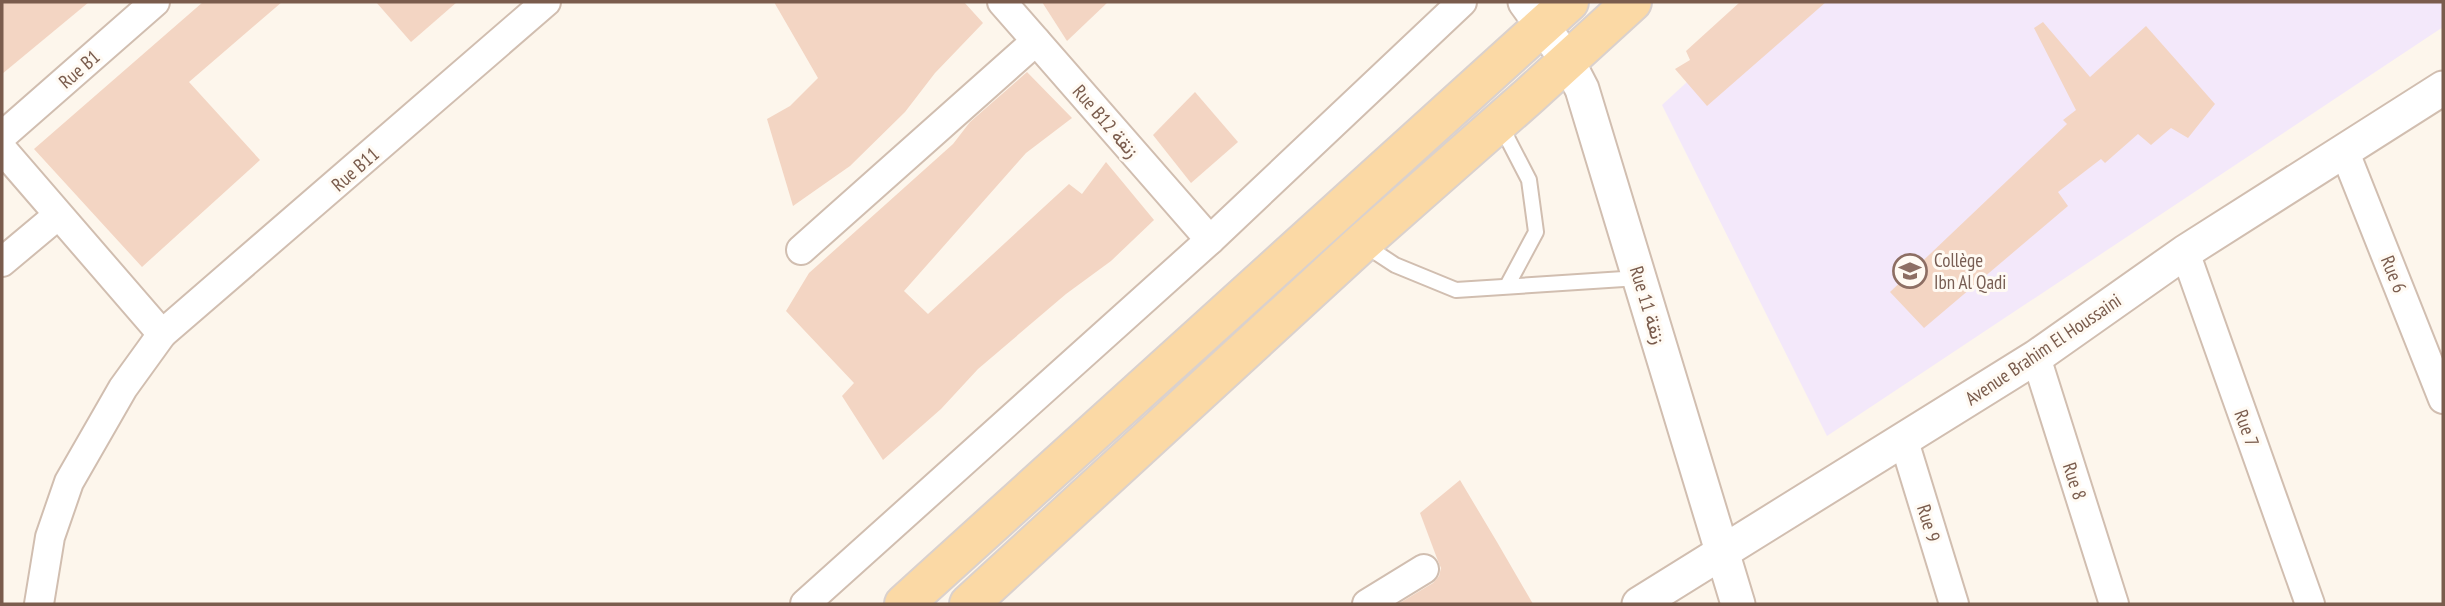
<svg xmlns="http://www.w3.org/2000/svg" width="2445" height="606" font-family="'PT Sans Narrow',Vazirmatn,sans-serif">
	<rect width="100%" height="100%" fill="#fdf6ec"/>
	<path fill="#f3e8fa" d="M 1774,2 L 2443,2 L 2443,27 L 1827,436 L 1662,105 Z"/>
	<g fill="#f3d5c3">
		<path d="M 2,2 L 89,2 L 2,74 Z"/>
		<path d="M 203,2 L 282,2 L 189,82 L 260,160 L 142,267 L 34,149 Z"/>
		<path d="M 376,2 L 457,2 L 411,42 Z"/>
		<path d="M 774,2 L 964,2 L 983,23 L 935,73 L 905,112 L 850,166 L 793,206 L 767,119 L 790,106 L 818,78 Z"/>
		<path d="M 1042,2 L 1108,2 L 1067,41 Z"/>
		<path d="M 1740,2 L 1826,2 L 1707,106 L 1675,69 L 1690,60 L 1686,51 Z"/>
		<path d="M 2043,22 L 2090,77 L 2146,26 L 2215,104 L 2188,138 L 2171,128 L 2151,145 L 2138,134 L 2105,163 L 2101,159 L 2058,192 L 2068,206 L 1924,328 L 1890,292 L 2067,124 L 2063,120 L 2076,110 L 2034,28 Z"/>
		<path d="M 1027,72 L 1072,118 L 1026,153 L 904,291 L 928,314 L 1069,184 L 1082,194 L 1106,162 L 1154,220 L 1111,261 L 1066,294 L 978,369 L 941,409 L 883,460 L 842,396 L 854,383 L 786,311 L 809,273 L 953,144 L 970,122 Z"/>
		<path d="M 1195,92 L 1238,142 L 1191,183 L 1153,135 Z"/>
		<path d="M 1460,480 L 1497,542 L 1533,604 L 1398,604 L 1433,583 L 1439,576 L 1441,568 L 1438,561 L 1420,513 Z"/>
	</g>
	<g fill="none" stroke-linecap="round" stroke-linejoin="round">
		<g stroke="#d1beb0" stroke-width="18">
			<g id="service">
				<path d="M 1500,124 L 1529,180 L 1536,232 L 1507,286"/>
				<path d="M 1363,244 L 1395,265 L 1456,290 L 1639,278"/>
			</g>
		</g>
		<g stroke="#d1beb0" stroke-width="32">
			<g id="minor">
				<path d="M 1002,2 L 1210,240"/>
				<path d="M 2,136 L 155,2"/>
				<path d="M 2,149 L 162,334"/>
				<path d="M 2344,150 L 2443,399"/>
				<path d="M 801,250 L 1036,41"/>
				<path d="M 2185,252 L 2310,604"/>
				<path d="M 2,262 L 57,216"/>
				<path d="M 2036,357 L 2114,604"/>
				<path d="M 1904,441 L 1954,604"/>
				<path d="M 39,604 L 50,537 L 69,482 L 123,388 L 162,334 L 546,2"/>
				<path d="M 805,604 L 1210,240 L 1462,2"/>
				<path d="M 1367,604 L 1424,569"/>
			</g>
		</g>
		<g stroke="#d1beb0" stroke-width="37">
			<g id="tertiary">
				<path d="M 1525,2 L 1567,60 L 1582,89 L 1738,604"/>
				<path d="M 1639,604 L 2036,357 L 2185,252 L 2443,88"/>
			</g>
		</g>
		<g stroke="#dad1cd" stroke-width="42">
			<g id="primary">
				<path d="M 904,604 L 1569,2"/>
				<path d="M 969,604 L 1362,243 L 1529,96 L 1632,2"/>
			</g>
		</g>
		<use href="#service" stroke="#fff" stroke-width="14"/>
		<use href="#minor" stroke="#fff" stroke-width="28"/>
		<use href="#tertiary" stroke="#fff" stroke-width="33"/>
		<use href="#primary" stroke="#fbd9a5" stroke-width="38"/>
	</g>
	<defs>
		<g id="school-ring" transform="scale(1.75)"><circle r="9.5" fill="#fffaf3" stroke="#8d6e63" stroke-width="1.5"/><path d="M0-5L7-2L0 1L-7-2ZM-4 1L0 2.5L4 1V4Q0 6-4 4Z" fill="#8d6e63"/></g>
	</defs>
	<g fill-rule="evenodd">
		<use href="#school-ring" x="1910" y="271"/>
	</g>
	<g text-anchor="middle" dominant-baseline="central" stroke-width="6" stroke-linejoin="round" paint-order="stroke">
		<g font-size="19" fill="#7a5c4d" stroke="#fffaf3">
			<text transform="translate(79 69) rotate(-41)">Rue B1</text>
			<text transform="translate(1106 121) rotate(49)">Rue B12 زنقة</text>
			<text transform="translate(355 169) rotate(-41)">Rue B11</text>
			<text transform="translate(2394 274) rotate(68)">Rue 6</text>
			<text transform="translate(1648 305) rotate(73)">Rue 11 زنقة</text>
			<text transform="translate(2043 349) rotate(-34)">Avenue Brahim El Houssaini</text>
			<text transform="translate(2247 428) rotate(70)">Rue 7</text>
			<text transform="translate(2075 481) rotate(72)">Rue 8</text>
			<text transform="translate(1929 523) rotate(73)">Rue 9</text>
		</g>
		<g font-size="19" fill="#785e54" stroke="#fffaf3" text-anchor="start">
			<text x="1934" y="260">Collège<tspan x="1934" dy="22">Ibn Al Qadi</tspan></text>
		</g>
	</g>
	<rect width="2445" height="606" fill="none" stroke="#7a5c4d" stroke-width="7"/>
</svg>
